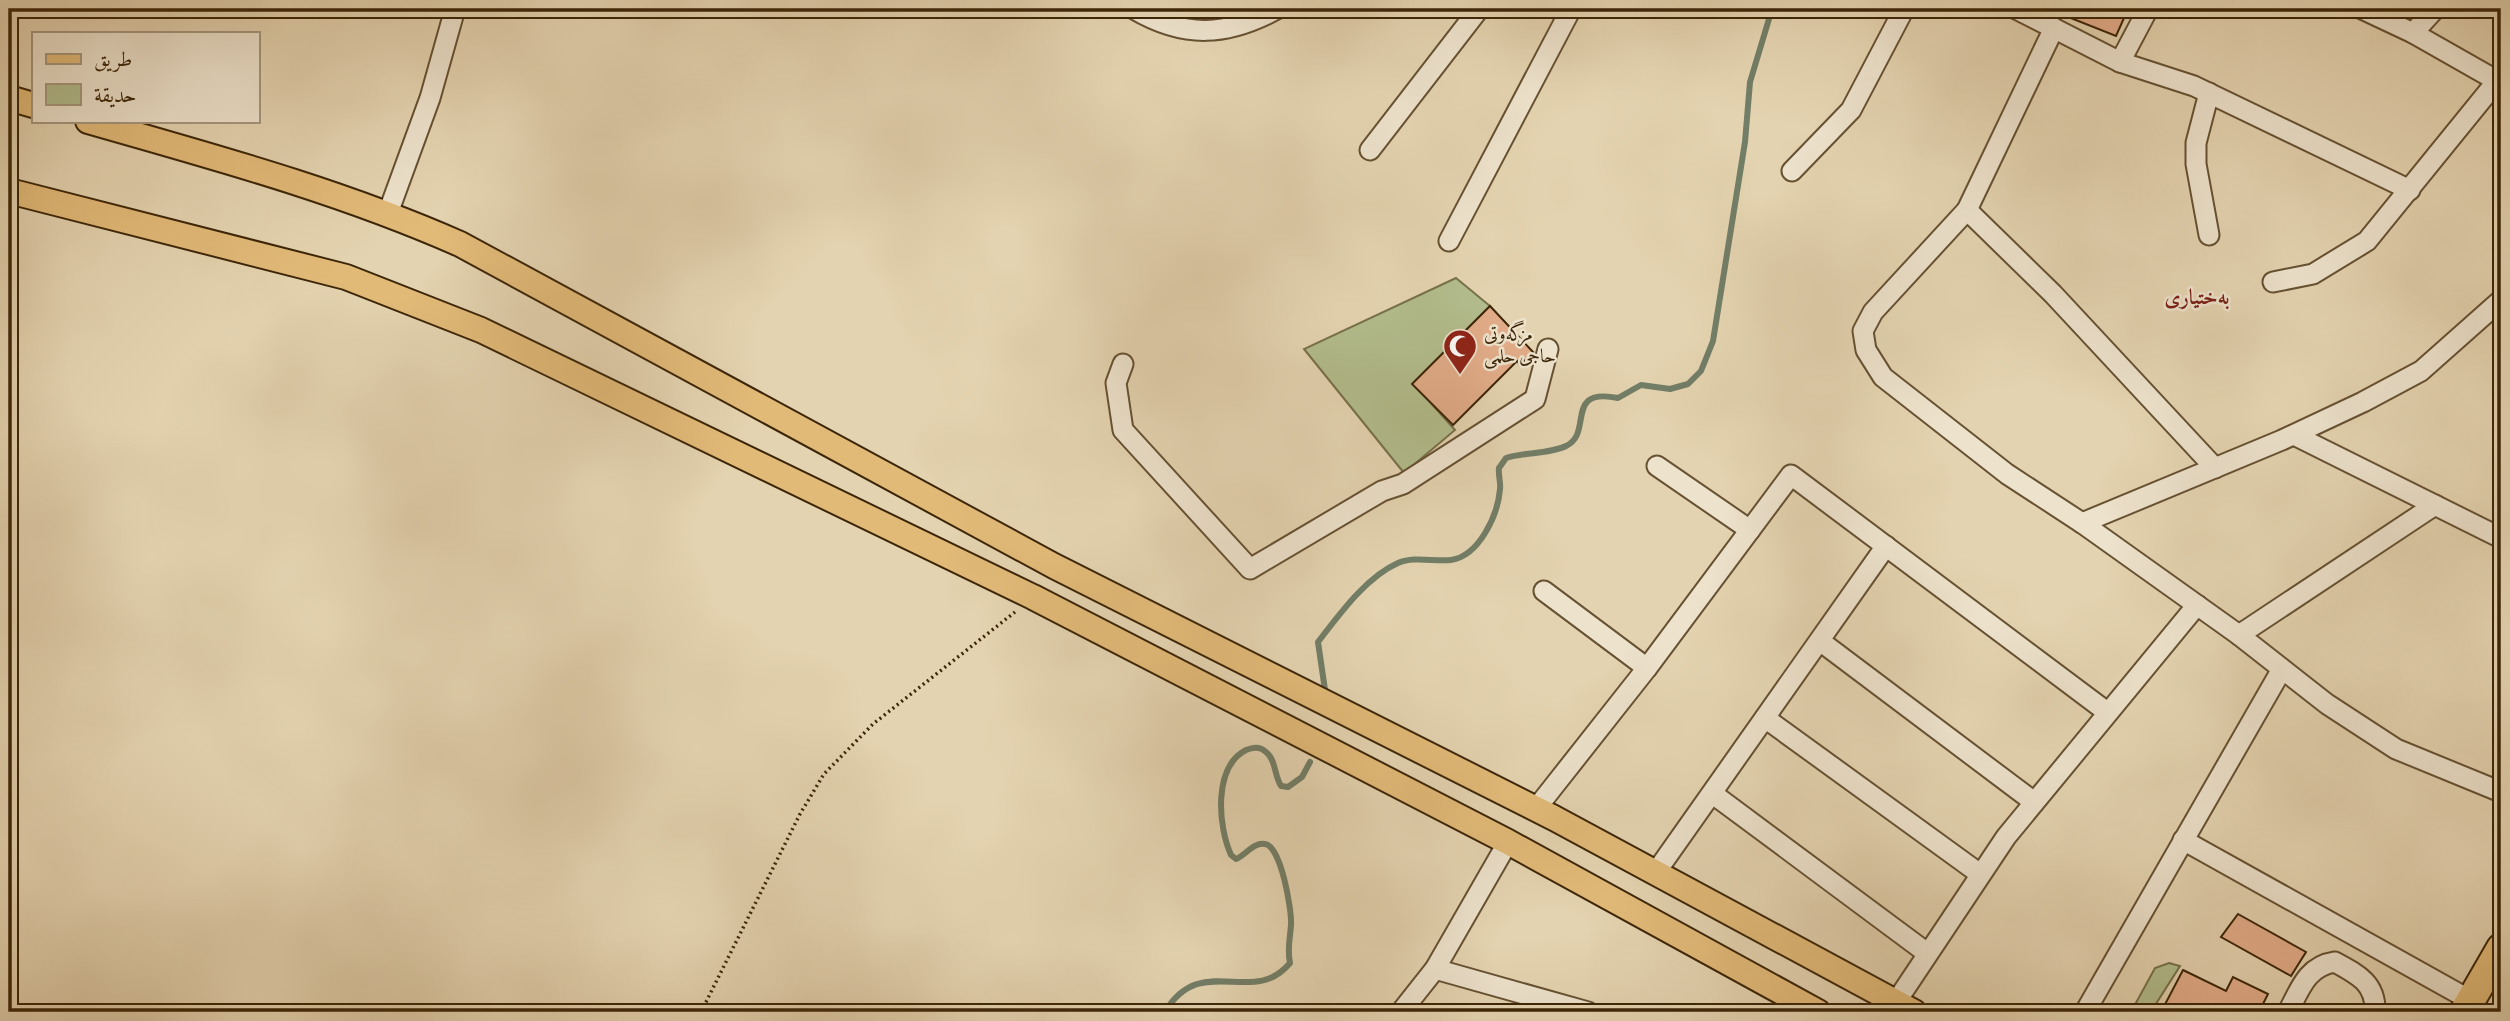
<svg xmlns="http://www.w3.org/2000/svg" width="2510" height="1021" font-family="Vollkorn,Amiri,serif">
	<rect width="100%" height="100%" fill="#e4d3b0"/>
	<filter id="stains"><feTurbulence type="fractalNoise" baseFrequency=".00286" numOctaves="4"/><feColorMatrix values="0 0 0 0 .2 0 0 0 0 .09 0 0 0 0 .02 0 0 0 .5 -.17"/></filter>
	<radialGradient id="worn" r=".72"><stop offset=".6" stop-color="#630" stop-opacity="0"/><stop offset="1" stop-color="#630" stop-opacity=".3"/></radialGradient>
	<g fill="#b2bc8c" stroke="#77714a" stroke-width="2">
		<path d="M 1456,278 L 1490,306 L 1413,383 L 1455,430 L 1404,473 L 1304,349 Z"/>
		<path d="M 2169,963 L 2180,966 L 2154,1007 L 2163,1012 L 2131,1012 L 2155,968 Z"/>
	</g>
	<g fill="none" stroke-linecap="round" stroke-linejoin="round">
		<g stroke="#727e67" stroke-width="6">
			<path d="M 1325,690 L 1318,642 C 1339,615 1366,577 1398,563 C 1414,556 1435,562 1451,560 C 1479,556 1498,515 1500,489 C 1501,483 1498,475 1499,468 L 1506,458 C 1525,452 1550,454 1566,446 C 1594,433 1563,387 1618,398 L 1641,385 L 1670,389 L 1688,384 L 1701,371 L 1713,341 L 1745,142 L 1750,82 L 1772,9"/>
			<path d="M 1165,1012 C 1201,951 1253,1008 1290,963 C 1287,949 1290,939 1291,925 C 1292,910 1281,846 1265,844 C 1253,842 1246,855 1236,859 L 1231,855 C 1218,826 1213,767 1246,750 C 1253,747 1260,746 1266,752 C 1276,760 1274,775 1281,786 L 1288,787 L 1302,777 L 1310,762"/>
		</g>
	</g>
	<g fill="#e2ac89" stroke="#3c2608" stroke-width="2">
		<path d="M 2048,9 L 2128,9 L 2116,36 Z"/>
		<path d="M 1490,306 L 1533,352 L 1520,365 L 1517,361 L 1453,425 L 1412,384 Z"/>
		<path d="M 2238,914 L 2306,952 L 2291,976 L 2221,937 Z"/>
		<path d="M 2183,970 L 2226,991 L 2233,977 L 2268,994 L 2259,1012 L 2161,1012 Z"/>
	</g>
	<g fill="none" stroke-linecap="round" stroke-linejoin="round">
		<g stroke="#665132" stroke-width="23">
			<g id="minor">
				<path d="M 1134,9 C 1185,39 1227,36 1277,9"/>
				<path d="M 2016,9 L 2120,62 L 2194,86 L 2410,190"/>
				<path d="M 2362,9 L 2413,33 L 2501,83"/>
				<path d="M 2054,28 L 1967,210 L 1873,312 L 1863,331 L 1866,350 L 1883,377 L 2007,474 L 2082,523 L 2239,635 L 2327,704 L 2396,749 L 2501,792"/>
				<path d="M 2413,33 L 2435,9"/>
				<path d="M 2120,62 L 2148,9"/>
				<path d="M 2209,93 L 2196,143 L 2196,164 L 2209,235"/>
				<path d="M 1370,150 L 1479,9"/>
				<path d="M 1792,171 L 1851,110 L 1904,9"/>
				<path d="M 1967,210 L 2053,294 L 2215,468"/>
				<path d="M 388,213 L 430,98 L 455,9"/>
				<path d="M 1449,241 L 1571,9"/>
				<path d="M 2273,282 L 2313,274 L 2367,241 L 2501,76"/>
				<path d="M 1123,364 L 1116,383 L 1123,430 L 1250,569 L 1382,491 L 1403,484 L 1535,399 L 1548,349"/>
				<path d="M 2294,435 L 2501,538"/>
				<path d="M 1657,466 L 1750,530"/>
				<path d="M 2082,523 L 2282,440 L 2363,402 L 2421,371 L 2501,300"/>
				<path d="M 1544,591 L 1647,668"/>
				<path d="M 2239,635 L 2435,505"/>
				<path d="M 1820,641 L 2034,802"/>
				<path d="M 1765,718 L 1980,874"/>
				<path d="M 1713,794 L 1927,953"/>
				<path d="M 1535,810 L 1647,668 L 1791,475 L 2107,712"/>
				<path d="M 2183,840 L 2470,1000"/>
				<path d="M 1656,872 L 1886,546"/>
				<path d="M 1435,969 L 1588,1012"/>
				<path d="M 1896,1002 L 2006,837 L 2197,605"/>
				<path d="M 1401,1012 L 1435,969 L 1508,842"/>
				<path d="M 2085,1012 L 2282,669"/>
				<path d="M 2288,1012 C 2300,989 2307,966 2335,962 C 2359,975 2376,984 2375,1012"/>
			</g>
		</g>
		<g stroke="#3c2608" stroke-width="28">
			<g id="major">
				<path d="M 9,98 L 33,105"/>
				<path d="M 88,121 C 214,157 340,191 460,244 L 1054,566 L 1554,818 L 1914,1012"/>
				<path d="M 9,191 L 346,277 L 481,330 L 1033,597 L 1508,842 L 1818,1012"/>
			</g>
		</g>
		<g stroke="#3c2608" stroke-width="32">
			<path id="highway" d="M 2464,1012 L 2501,948"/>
		</g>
		<path stroke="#3c2608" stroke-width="3.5" stroke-dasharray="2 3.5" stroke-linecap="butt" d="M 701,1012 L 800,814 L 824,774 L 873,724 L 1015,612"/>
		<use href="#minor" stroke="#ede2cc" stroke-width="19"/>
		<use href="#major" stroke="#e2ba78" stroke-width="24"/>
		<use href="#highway" stroke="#e2ba78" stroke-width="28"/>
	</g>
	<defs>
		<g id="mosque-pin" transform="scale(1.75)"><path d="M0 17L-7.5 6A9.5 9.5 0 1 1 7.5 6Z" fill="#8f2418" stroke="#ede2cc"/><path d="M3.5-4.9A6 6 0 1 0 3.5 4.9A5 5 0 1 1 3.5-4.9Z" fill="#fff"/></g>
	</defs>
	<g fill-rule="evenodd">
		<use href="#mosque-pin" x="1460" y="346"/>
	</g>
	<g text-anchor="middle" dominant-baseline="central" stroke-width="5" stroke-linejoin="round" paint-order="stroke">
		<g font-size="19" fill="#3c2608" stroke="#ede2cc" text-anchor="start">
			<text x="1484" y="335">مزگەوتی<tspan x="1484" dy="22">حاجی حلمی</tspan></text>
		</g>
		<g font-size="21" font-weight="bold" fill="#7a1f14" stroke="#ede2cc">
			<text x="2197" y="298">بەختیاری</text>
		</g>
	</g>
	<rect width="2510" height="1021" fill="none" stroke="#e4d3b0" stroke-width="35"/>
	<rect x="10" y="10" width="2489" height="1000" fill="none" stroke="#3c2608" stroke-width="3.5"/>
	<rect x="18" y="18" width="2475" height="986" fill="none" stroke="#3c2608" stroke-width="2"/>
	<rect x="32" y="32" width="228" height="91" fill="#ede2cc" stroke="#a6977e" stroke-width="2"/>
	<rect x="46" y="54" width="35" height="10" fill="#e2ba78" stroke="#a6977e" stroke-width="2"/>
	<text x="94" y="66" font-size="21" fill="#3c2608">طريق</text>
	<rect x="46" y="84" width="35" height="21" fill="#b2bc8c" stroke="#a6977e" stroke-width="2"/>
	<text x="94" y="102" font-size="21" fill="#3c2608">حديقة</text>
	<rect width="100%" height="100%" filter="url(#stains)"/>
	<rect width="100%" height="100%" fill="url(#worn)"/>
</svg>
